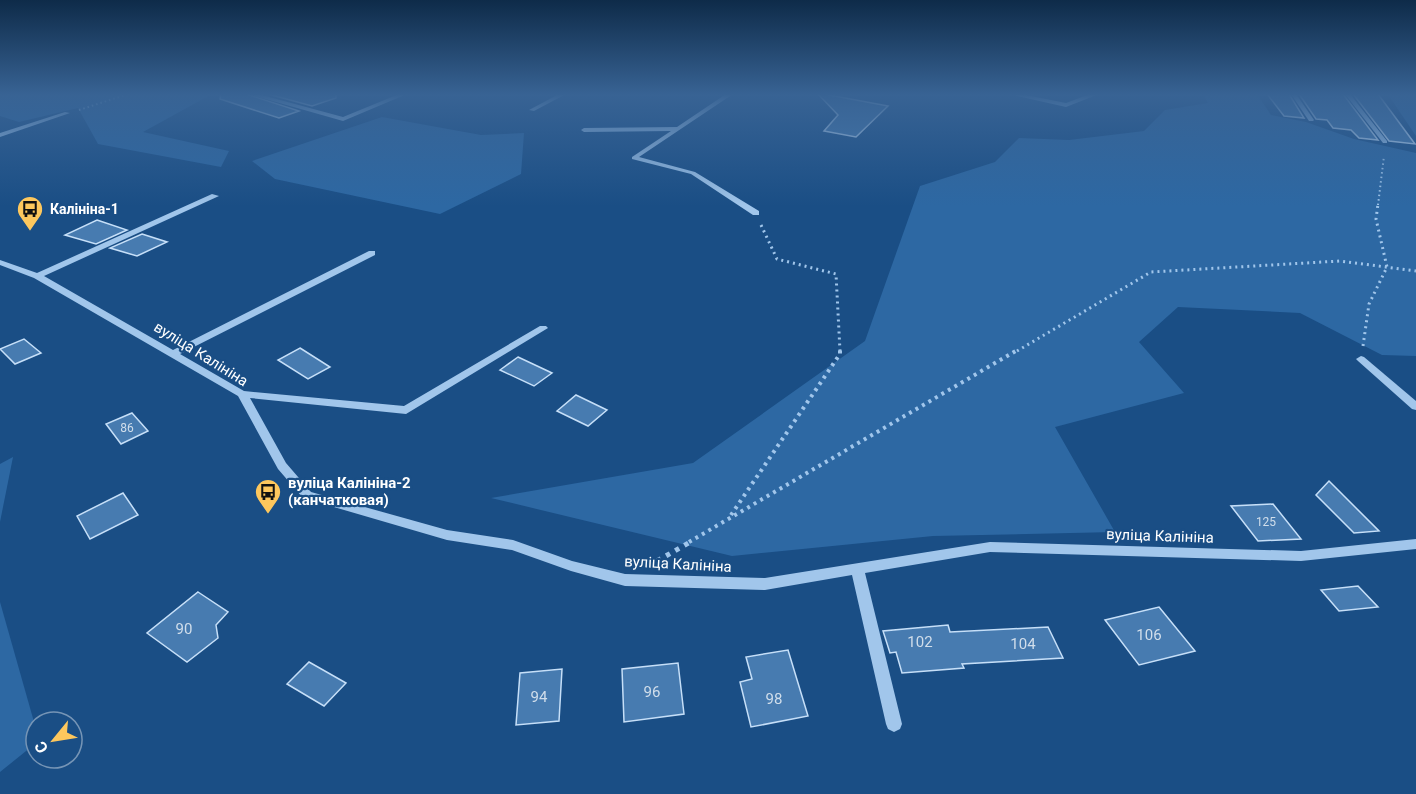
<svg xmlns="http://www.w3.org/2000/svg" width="1416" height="794" font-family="Roboto,sans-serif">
	<rect width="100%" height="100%" fill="#1a4e85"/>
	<g fill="#2d68a3">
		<path d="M 0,94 L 212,94 L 143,132 L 229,151 L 221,167 L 98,144 L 78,108 L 19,122 L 0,116 Z"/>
		<path d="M 1203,94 L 1257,94 L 1271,115 L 1306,122 L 1354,139 L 1416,153 L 1416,356 L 1382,355 L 1300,313 L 1178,307 L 1139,342 L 1184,393 L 1055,427 L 1115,532 L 933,536 L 732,556 L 491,498 L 693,463 L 865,341 L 920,186 L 995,162 L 1019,138 L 1069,140 L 1144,131 L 1165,110 L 1208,103 Z"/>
		<path d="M 1386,94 L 1416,94 L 1416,136 L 1389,96 Z"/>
		<path d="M 382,117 L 481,135 L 524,133 L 521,174 L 440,214 L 275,179 L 252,161 Z"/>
		<path d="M 13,457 L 0,522 L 0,464 Z"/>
		<path d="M 0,602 L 36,729 L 36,743 L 0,772 Z"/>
	</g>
	<g fill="#477bb0" stroke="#c6dff8" stroke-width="1.5">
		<path d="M 221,94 L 246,94 L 299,111 L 279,118 L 220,99 Z"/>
		<path d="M 268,94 L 336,94 L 336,98 L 312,106 Z"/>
		<path d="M 818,94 L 824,94 L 888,106 L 856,137 L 824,131 L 838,115 Z"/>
		<path d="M 1267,94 L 1289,94 L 1304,118 L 1284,116 Z"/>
		<path d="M 1299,94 L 1343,94 L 1378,140 L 1359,138 L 1351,130 L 1333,128 L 1327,120 L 1316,119 Z"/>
		<path d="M 1353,94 L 1378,94 L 1415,144 L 1389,141 Z"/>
		<path d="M 97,220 L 127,230 L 96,244 L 65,235 Z"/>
		<path d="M 142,234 L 167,242 L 137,256 L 110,248 Z"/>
		<path d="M 24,339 L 41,353 L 15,364 L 0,349 Z"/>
		<path d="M 300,348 L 330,367 L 308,379 L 278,360 Z"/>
		<path d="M 518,357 L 552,373 L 534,386 L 500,370 Z"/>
		<path d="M 576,395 L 607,410 L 588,426 L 557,411 Z"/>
		<path d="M 132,413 L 148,431 L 121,444 L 106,424 Z"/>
		<path d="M 1329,481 L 1379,531 L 1354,533 L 1316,495 Z"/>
		<path d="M 123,493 L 138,515 L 90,539 L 77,516 Z"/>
		<path d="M 1273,504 L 1301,539 L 1258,541 L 1231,506 Z"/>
		<path d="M 1358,586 L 1378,607 L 1339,611 L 1321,590 Z"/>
		<path d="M 198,592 L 228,612 L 216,625 L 218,638 L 187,662 L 147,633 Z"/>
		<path d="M 1159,607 L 1195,651 L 1139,665 L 1105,620 Z"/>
		<path d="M 948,625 L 950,632 L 1048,627 L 1063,658 L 962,664 L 964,668 L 902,673 L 896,652 L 890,653 L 883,631 Z"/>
		<path d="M 788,650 L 808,716 L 751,727 L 740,682 L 752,679 L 746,657 Z"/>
		<path d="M 309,662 L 346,683 L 324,706 L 287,684 Z"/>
		<path d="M 678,663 L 684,714 L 624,722 L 622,669 Z"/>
		<path d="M 562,669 L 559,721 L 516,725 L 520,673 Z"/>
	</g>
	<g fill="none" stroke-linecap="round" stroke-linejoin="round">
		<g stroke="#a1c6eb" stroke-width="2" stroke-dasharray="1.5 3" stroke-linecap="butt">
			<path d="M 79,110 L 128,94"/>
			<path d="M 1378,205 L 1384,156"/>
		</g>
		<g stroke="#a1c6eb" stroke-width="3" stroke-dasharray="2 4" stroke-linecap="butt">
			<path d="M 761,225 L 777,259 L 836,274 L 840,351"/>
			<path d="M 1363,346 L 1369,304 L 1387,267 L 1376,219 L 1378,204"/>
			<path d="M 1017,351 L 1151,272 L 1340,261 L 1416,271"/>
		</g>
		<g stroke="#a1c6eb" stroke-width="4" stroke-dasharray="3 4.5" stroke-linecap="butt">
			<path d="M 731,515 L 840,354 L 840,349"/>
			<path d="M 689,542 L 1019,349"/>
		</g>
		<path stroke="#a1c6eb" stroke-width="5" stroke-dasharray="4.5 6" stroke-linecap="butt" d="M 657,561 L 692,541"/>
		<g fill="#a1c6eb" fill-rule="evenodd">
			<path d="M 248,94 L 258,94 L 343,117 L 399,94 L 407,94 L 343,121 Z"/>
			<path d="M 559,94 L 566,94 L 534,111 L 529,110 Z"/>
			<path d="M 726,94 L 733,94 L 639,157 L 695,172 L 759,211 L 759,215 L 753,215 L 691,174 L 632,159 L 632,157 L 671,131 L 584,132 L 581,130 L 584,128 L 677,127 Z"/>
			<path d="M 1008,94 L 1021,94 L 1066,103 L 1090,94 L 1099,94 L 1066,107 Z"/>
			<path d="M 1291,94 L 1296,94 L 1314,120 L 1313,121 L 1309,121 Z"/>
			<path d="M 1345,94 L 1350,94 L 1387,141 L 1387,143 L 1383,143 Z"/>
			<path d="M 65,112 L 70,113 L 0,137 L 0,133 Z"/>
			<path d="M 212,194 L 219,196 L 44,276 L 173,350 L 369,251 L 375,251 L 375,255 L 180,354 L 244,391 L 404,406 L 540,326 L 546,326 L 548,328 L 406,414 L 250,398 L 286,463 L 311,492 L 447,530 L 513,540 L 572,561 L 625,574 L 765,578 L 990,542 L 1301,551 L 1416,539 L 1416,549 L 1301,561 L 990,552 L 865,573 L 902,724 L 900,729 L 894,732 L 888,729 L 886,724 L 852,575 L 765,590 L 625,586 L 571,571 L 512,550 L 447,540 L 303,498 L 278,469 L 238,396 L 34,278 L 0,265 L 0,260 L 37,273 Z"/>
			<path d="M 1361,356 L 1364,357 L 1416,401 L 1416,410 L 1412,409 L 1358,361 L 1356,359 Z"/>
		</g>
	</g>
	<linearGradient id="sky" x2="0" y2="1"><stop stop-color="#0e2b49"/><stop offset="0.46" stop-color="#386394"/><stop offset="1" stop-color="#386394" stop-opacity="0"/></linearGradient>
	<rect width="1416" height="206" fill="url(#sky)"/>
	<defs>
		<g id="bus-pin" transform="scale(1.35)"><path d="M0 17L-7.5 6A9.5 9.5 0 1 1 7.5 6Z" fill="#fdc75d" stroke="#1a4e85"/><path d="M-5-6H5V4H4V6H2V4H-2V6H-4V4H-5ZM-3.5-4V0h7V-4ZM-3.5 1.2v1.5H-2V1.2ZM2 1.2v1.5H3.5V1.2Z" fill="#111"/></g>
	</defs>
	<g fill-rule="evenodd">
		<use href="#bus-pin" x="30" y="209"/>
		<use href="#bus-pin" x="268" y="492"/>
	</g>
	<g text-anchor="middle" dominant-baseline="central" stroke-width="4.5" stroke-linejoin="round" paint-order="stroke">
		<g font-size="12" fill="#d1deeb">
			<text x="127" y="428">86</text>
			<text x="1266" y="522">125</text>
		</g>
		<g font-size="14" font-weight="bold" fill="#fff" stroke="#1a4e85" text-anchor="start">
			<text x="50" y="209">Калініна-1</text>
		</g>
		<g font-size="15" fill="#fff" stroke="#1a4e85">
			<text transform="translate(201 354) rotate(32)">вуліца Калініна</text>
			<text transform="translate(1160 536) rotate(2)">вуліца Калініна</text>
			<text transform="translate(678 564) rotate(3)">вуліца Калініна</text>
		</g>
		<g font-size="15" font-weight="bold" fill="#fff" stroke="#1a4e85" text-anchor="start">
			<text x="288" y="483">вуліца Калініна-2<tspan x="288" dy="17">(канчатковая)</tspan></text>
		</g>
		<g font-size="15" fill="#d1deeb">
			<text x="184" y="629">90</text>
			<text x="1149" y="635">106</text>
			<text x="920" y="642">102</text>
			<text x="1023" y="644">104</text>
			<text x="652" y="692">96</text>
			<text x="539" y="697">94</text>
			<text x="774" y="699">98</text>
		</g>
	</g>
	<g transform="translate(54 740) rotate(240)"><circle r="28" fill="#1a4e85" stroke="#7695b6" stroke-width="1.5"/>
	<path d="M0-4.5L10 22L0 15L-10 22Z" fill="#fdc75d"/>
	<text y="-9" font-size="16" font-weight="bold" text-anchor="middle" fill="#ffffff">С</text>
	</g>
</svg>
